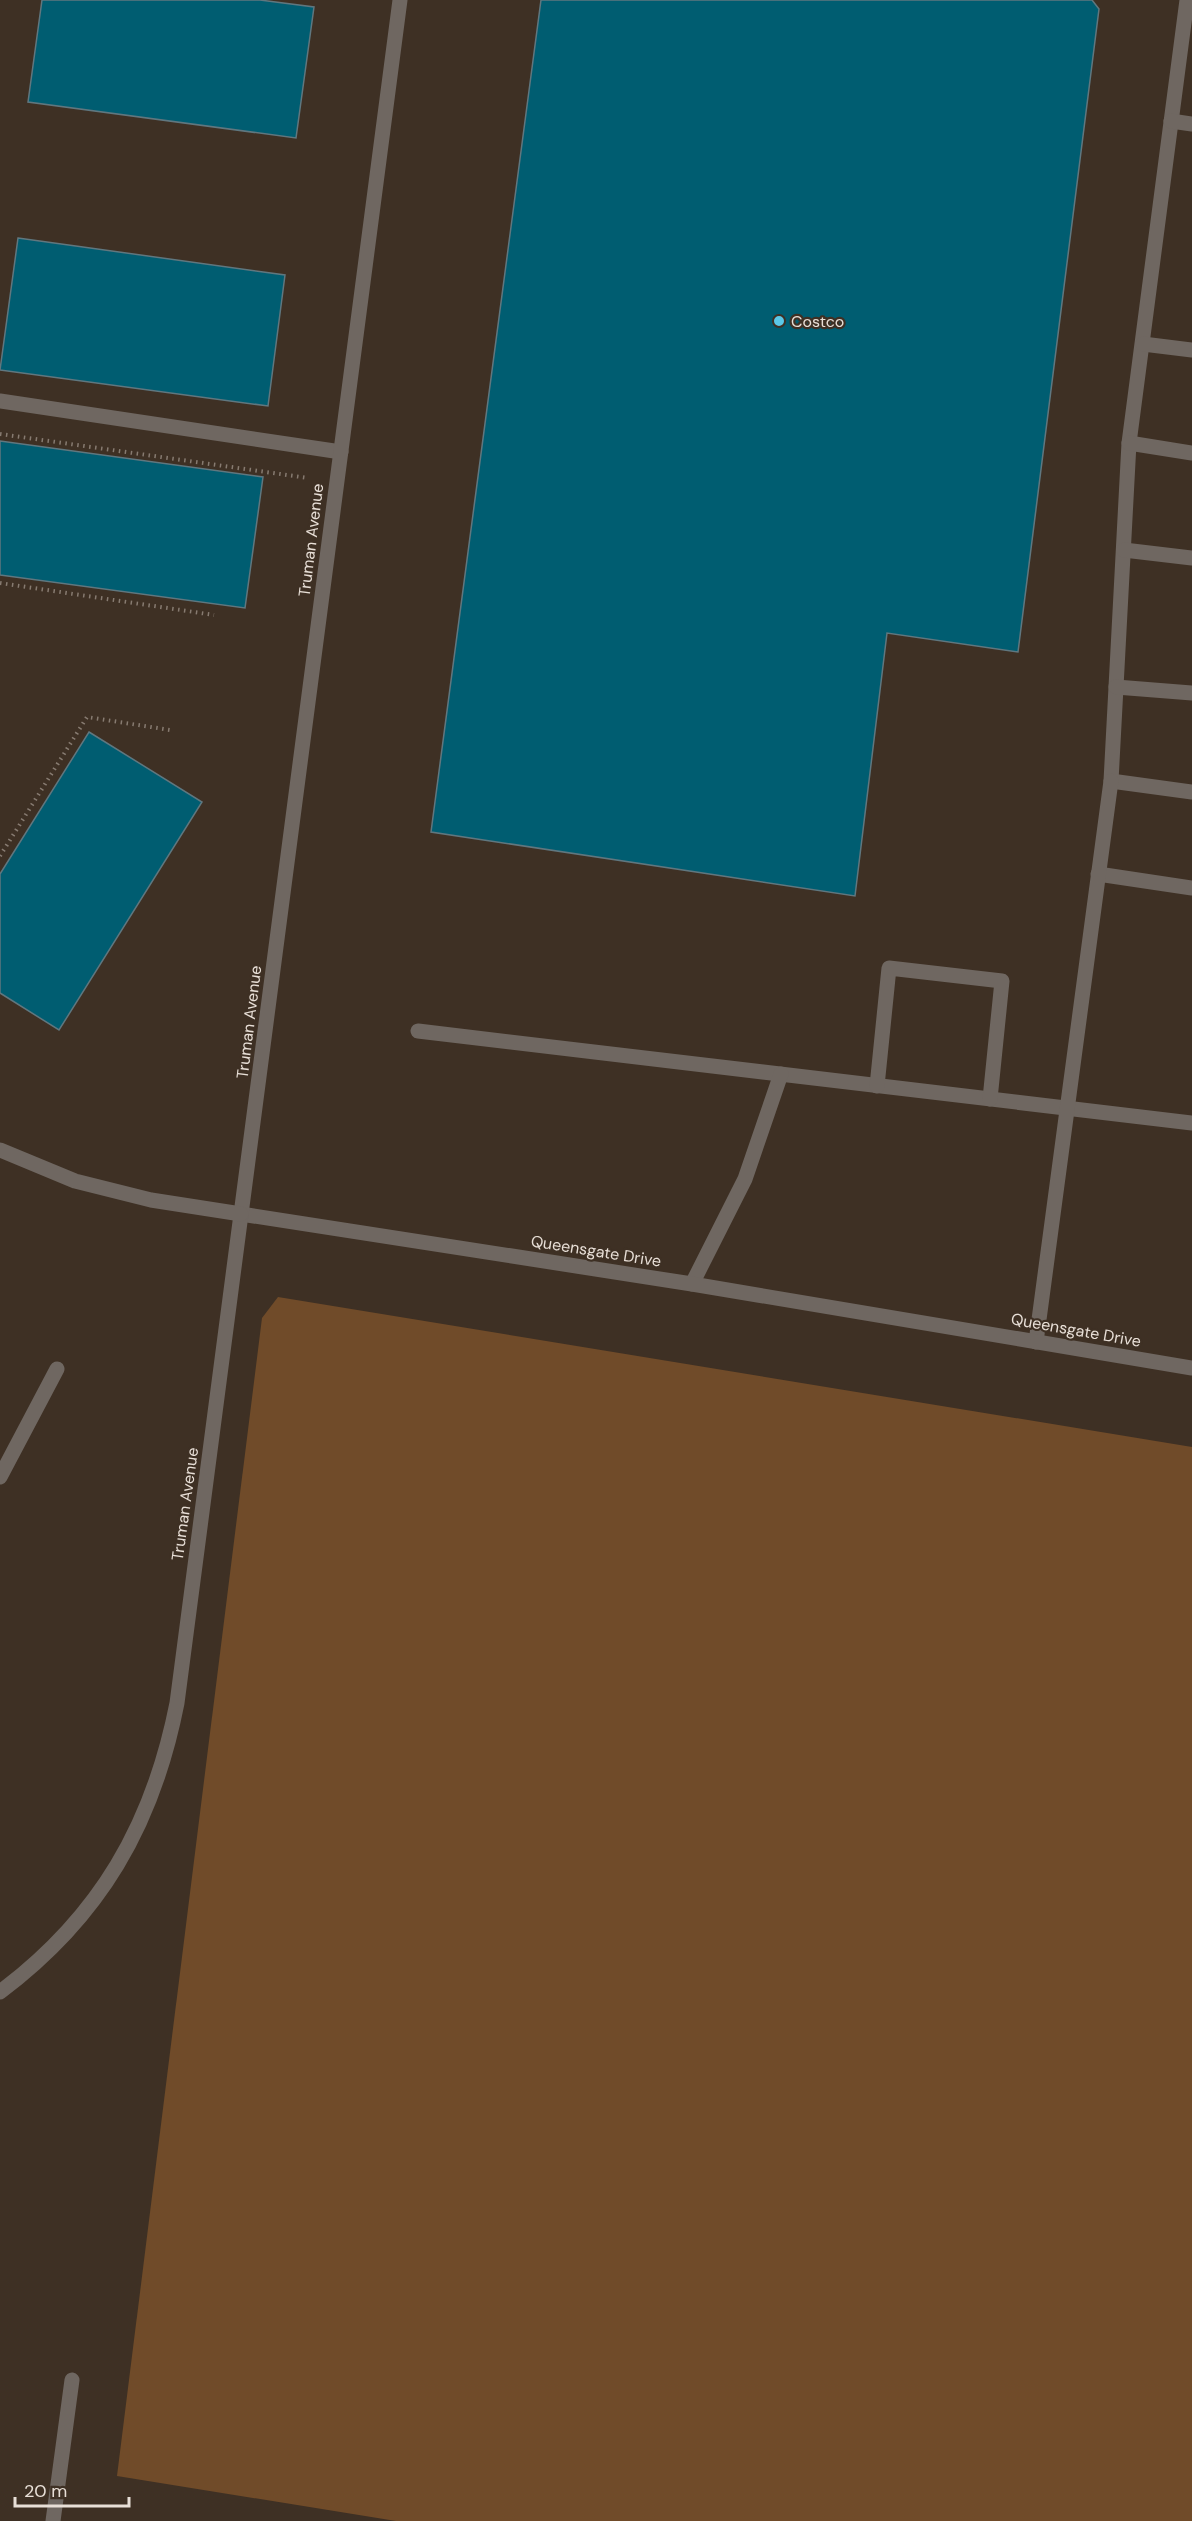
<svg xmlns="http://www.w3.org/2000/svg" width="1192" height="2521" font-family="'DM Sans',sans-serif">
	<rect width="100%" height="100%" fill="#3e3024"/>
	<path fill="#704b29" d="M 278,1297 L 1192,1447 L 1192,2521 L 396,2521 L 117,2476 L 262,1318 Z"/>
	<g fill="#005d71" stroke="#60777f" stroke-width="1.5">
		<path d="M 42,0 L 260,0 L 314,7 L 296,138 L 28,102 Z"/>
		<path d="M 541,0 L 1092,0 L 1099,9 L 1018,652 L 887,633 L 855,896 L 431,832 Z"/>
		<path d="M 18,238 L 285,275 L 268,406 L 0,370 Z"/>
		<path d="M 0,441 L 263,477 L 245,608 L 0,575 Z"/>
		<path d="M 89,732 L 202,802 L 59,1030 L 0,993 L 0,874 Z"/>
	</g>
	<g fill="none" stroke-linecap="round" stroke-linejoin="round">
		<g stroke="#877b71" stroke-width="4" stroke-dasharray="1.5 4.5" stroke-linecap="butt">
			<path d="M 0,434 L 308,478"/>
			<path d="M 0,583 L 214,615"/>
			<path d="M 0,856 L 87,717 L 170,730"/>
		</g>
		<g stroke="#6f6761" stroke-width="15">
			<path d="M 1187,0 L 1129,443 L 1111,781 L 1192,792"/>
			<path d="M 1171,121 L 1192,124"/>
			<path d="M 1143,344 L 1192,350"/>
			<path d="M 0,401 L 341,452"/>
			<path d="M 1129,443 L 1192,453"/>
			<path d="M 1124,550 L 1192,558"/>
			<path d="M 1116,687 L 1192,693"/>
			<path d="M 1098,874 L 1192,888"/>
			<path d="M 418,1031 L 1192,1123"/>
			<path d="M 877,1086 L 889,968 L 1002,981 L 990,1099"/>
			<path d="M 692,1284 L 745,1179 L 781,1074"/>
			<path d="M 1036,1342 L 1111,781"/>
			<path d="M 0,1477 L 57,1369"/>
			<path d="M 53,2521 L 72,2380"/>
		</g>
		<g stroke="#6f6761" stroke-width="15">
			<path d="M 241,1214 L 692,1284 L 1192,1368"/>
			<path d="M 0,1992 C 100,1917 153,1825 177,1703 L 400,0"/>
		</g>
		<path stroke="#6f6761" stroke-width="15" d="M 0,1150 L 75,1181 L 151,1200 L 241,1214"/>
	</g>
	<circle fill="#5bc8e7" stroke="#3e3024" stroke-width="2" cx="779" cy="321" r="6"/>
	<g text-anchor="middle" dominant-baseline="central" stroke-width="4.5" stroke-linejoin="round" paint-order="stroke">
		<g font-size="16" fill="#e8dfd7" stroke="#3e3024" text-anchor="start">
			<text x="791" y="321">Costco</text>
		</g>
		<g font-size="16" fill="#e8dfd7" stroke="#3e3024">
			<text transform="translate(311 540) rotate(-83)">Truman Avenue</text>
			<text transform="translate(249 1022) rotate(-83)">Truman Avenue</text>
			<text transform="translate(596 1251) rotate(9)">Queensgate Drive</text>
			<text transform="translate(1076 1330) rotate(10)">Queensgate Drive</text>
			<text transform="translate(185 1504) rotate(-82)">Truman Avenue</text>
		</g>
	</g>
	<path d="M15 2497v9h114v-9" fill="none" stroke="#e8dfd7" stroke-width="3"/>
	<text x="24" y="2497" font-size="18" fill="#e8dfd7" stroke="#3e3024" stroke-width="4.5" paint-order="stroke">20 m</text>
</svg>
